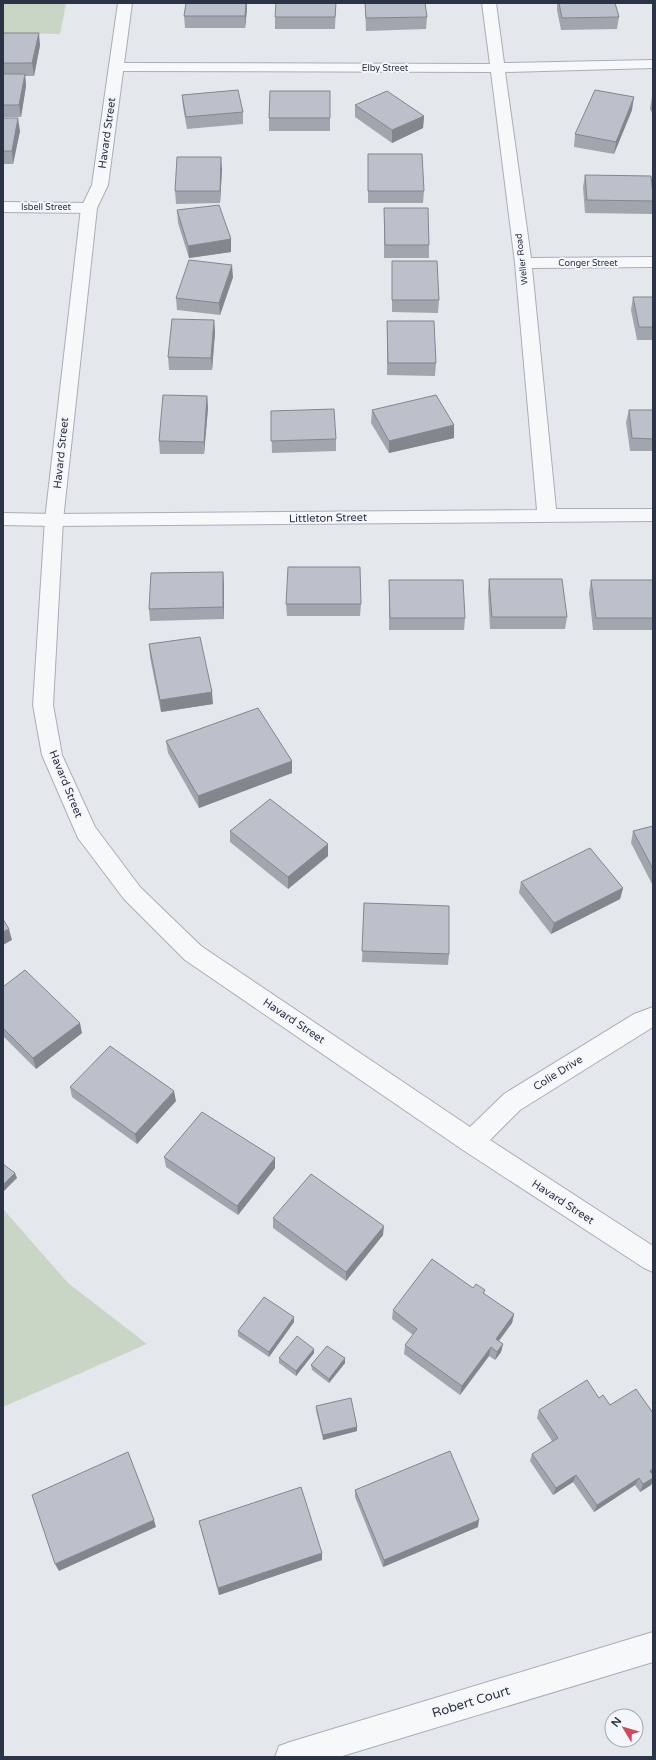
<svg xmlns="http://www.w3.org/2000/svg" width="656" height="1760" font-family="'Varela Round',sans-serif">
	<rect width="100%" height="100%" fill="#e4e7ec"/>
	<g fill="#c9d6c5">
		<path d="M 3,3 L 66,3 L 60,34 L 3,33 Z"/>
		<path d="M 3,1209 L 68,1283 L 147,1344 L 3,1407 Z"/>
	</g>
	<g fill="none" stroke-linecap="round" stroke-linejoin="round">
		<g stroke="#a9aeb7" stroke-width="2">
			<g id="minor">
				<path d="M 482,3 L 496,3 L 504,63 L 653,60 L 653,68 L 505,72 L 531,258 L 653,257 L 653,267 L 532,268 L 556,509 L 653,509 L 653,521 L 54,526 L 3,525 L 3,513 L 54,514 L 537,510 L 515,263 L 491,72 L 116,71 L 111,70 L 109,67 L 111,64 L 116,63 L 490,64 Z"/>
				<path d="M 3,202 L 89,203 L 95,205 L 97,208 L 95,211 L 89,213 L 3,212 Z"/>
				<path d="M 653,1632 L 653,1662 L 339,1757 L 275,1757 L 279,1746 L 290,1742 Z"/>
			</g>
		</g>
		<g stroke="#a9aeb7" stroke-width="2">
			<path id="tertiary" d="M 118,3 L 132,3 L 108,185 L 97,208 L 63,520 L 53,705 L 62,755 L 95,827 L 140,887 L 201,946 L 470,1127 L 504,1094 L 634,1014 L 653,1007 L 653,1027 L 520,1110 L 490,1140 L 653,1246 L 653,1272 L 644,1268 L 463,1150 L 185,960 L 124,899 L 78,838 L 42,755 L 33,705 L 45,520 L 81,208 L 92,185 Z"/>
		</g>
		<use href="#minor" fill="#f7f8fa" fill-rule="evenodd"/>
		<use href="#tertiary" fill="#f7f8fa" fill-rule="evenodd"/>
	</g>
	<g fill="#a1a5ae">
		<path d="M 186,3 L 247,3 L 247,9 L 245,28 L 185,28 L 184,16 Z"/>
		<path d="M 336,3 L 335,29 L 275,29 L 275,17 Z"/>
		<path d="M 365,3 L 425,3 L 427,17 L 426,29 L 366,31 Z"/>
		<path d="M 557,3 L 615,3 L 619,17 L 617,29 L 561,30 L 557,10 Z"/>
		<path d="M 3,33 L 40,45 L 34,76 L 25,76 L 26,86 L 21,117 L 3,117 Z"/>
		<path d="M 330,91 L 330,131 L 269,131 L 269,118 Z"/>
		<path d="M 182,95 L 243,112 L 243,124 L 187,129 L 183,107 Z"/>
		<path d="M 653,96 L 653,115 L 650,109 L 652,97 Z"/>
		<path d="M 355,105 L 424,116 L 423,128 L 392,143 L 355,117 Z"/>
		<path d="M 632,110 L 614,154 L 574,147 L 575,134 Z"/>
		<path d="M 3,118 L 20,131 L 13,164 L 3,164 Z"/>
		<path d="M 368,154 L 424,191 L 423,203 L 368,203 Z"/>
		<path d="M 222,169 L 220,203 L 176,204 L 175,191 Z"/>
		<path d="M 585,175 L 653,195 L 653,206 L 652,214 L 585,213 L 583,187 Z"/>
		<path d="M 384,208 L 429,245 L 429,258 L 384,258 Z"/>
		<path d="M 177,210 L 231,239 L 231,252 L 189,258 L 178,223 Z"/>
		<path d="M 392,261 L 439,300 L 438,313 L 392,312 Z"/>
		<path d="M 233,277 L 220,315 L 177,310 L 176,298 Z"/>
		<path d="M 633,297 L 653,297 L 653,340 L 637,340 L 631,310 Z"/>
		<path d="M 214,320 L 215,332 L 212,370 L 169,370 L 168,357 Z"/>
		<path d="M 387,321 L 436,363 L 435,376 L 387,375 Z"/>
		<path d="M 207,396 L 208,408 L 204,454 L 160,454 L 159,441 Z"/>
		<path d="M 372,410 L 454,425 L 454,438 L 389,453 L 371,423 Z"/>
		<path d="M 629,410 L 653,410 L 653,451 L 630,451 L 626,422 Z"/>
		<path d="M 271,411 L 336,439 L 336,451 L 272,453 Z"/>
		<path d="M 489,579 L 567,617 L 565,629 L 490,629 L 488,591 Z"/>
		<path d="M 389,580 L 465,618 L 464,630 L 389,630 Z"/>
		<path d="M 591,580 L 653,580 L 653,630 L 593,630 L 589,593 Z"/>
		<path d="M 224,584 L 224,619 L 150,621 L 149,609 Z"/>
		<path d="M 286,604 L 361,604 L 360,616 L 287,616 Z"/>
		<path d="M 149,644 L 213,704 L 161,712 L 150,657 Z"/>
		<path d="M 166,741 L 292,773 L 199,808 L 168,753 Z"/>
		<path d="M 653,826 L 653,886 L 631,843 L 633,831 Z"/>
		<path d="M 230,831 L 328,856 L 288,889 L 230,842 Z"/>
		<path d="M 521,882 L 623,888 L 620,899 L 551,934 L 519,893 Z"/>
		<path d="M 364,903 L 449,954 L 448,965 L 362,962 Z"/>
		<path d="M 3,987 L 82,1033 L 36,1069 L 3,1036 Z"/>
		<path d="M 70,1087 L 176,1101 L 137,1144 L 72,1097 Z"/>
		<path d="M 164,1157 L 275,1158 L 275,1168 L 238,1215 L 166,1167 Z"/>
		<path d="M 273,1218 L 383,1235 L 346,1281 L 273,1228 Z"/>
		<path d="M 473,1288 L 485,1290 L 484,1294 L 514,1314 L 512,1323 L 499,1341 L 503,1344 L 501,1352 L 495,1360 L 489,1356 L 460,1395 L 404,1354 L 405,1345 L 413,1335 L 392,1319 L 393,1310 Z"/>
		<path d="M 294,1322 L 269,1357 L 238,1336 L 238,1331 Z"/>
		<path d="M 314,1353 L 296,1376 L 279,1363 L 279,1358 Z"/>
		<path d="M 345,1363 L 329,1383 L 312,1370 L 311,1365 Z"/>
		<path d="M 599,1398 L 610,1405 L 653,1413 L 653,1480 L 651,1485 L 640,1492 L 635,1485 L 594,1512 L 573,1482 L 553,1495 L 530,1461 L 532,1454 L 552,1441 L 537,1418 L 539,1410 Z"/>
		<path d="M 316,1406 L 357,1427 L 357,1431 L 323,1440 L 316,1410 Z"/>
		<path d="M 355,1490 L 478,1527 L 383,1567 L 355,1497 Z"/>
		<path d="M 199,1521 L 322,1560 L 219,1595 Z"/>
	</g>
	<g fill="#83868d">
		<path d="M 246,3 L 247,3 L 247,9 L 245,28 L 245,16 Z"/>
		<path d="M 39,33 L 40,45 L 34,76 L 32,63 Z"/>
		<path d="M 25,74 L 26,86 L 21,117 L 19,105 Z"/>
		<path d="M 634,97 L 632,110 L 614,154 L 616,142 Z"/>
		<path d="M 424,116 L 423,128 L 392,143 L 392,130 Z"/>
		<path d="M 18,118 L 20,131 L 13,164 L 12,151 Z"/>
		<path d="M 221,157 L 222,169 L 220,203 L 220,191 Z"/>
		<path d="M 231,239 L 231,252 L 189,258 L 188,246 Z"/>
		<path d="M 232,265 L 233,277 L 220,315 L 219,303 Z"/>
		<path d="M 214,320 L 215,332 L 212,370 L 211,358 Z"/>
		<path d="M 207,396 L 208,408 L 204,454 L 204,442 Z"/>
		<path d="M 454,425 L 454,438 L 389,453 L 389,441 Z"/>
		<path d="M 223,572 L 224,584 L 224,619 L 223,607 Z"/>
		<path d="M 212,692 L 213,704 L 161,712 L 160,700 Z"/>
		<path d="M 292,761 L 292,773 L 199,808 L 198,796 Z"/>
		<path d="M 328,844 L 328,856 L 288,889 L 288,877 Z"/>
		<path d="M 623,888 L 620,899 L 551,934 L 554,923 Z"/>
		<path d="M 9,929 L 12,940 L 3,945 L 3,932 Z"/>
		<path d="M 80,1023 L 82,1033 L 36,1069 L 33,1058 Z"/>
		<path d="M 174,1091 L 176,1101 L 137,1144 L 135,1134 Z"/>
		<path d="M 275,1158 L 275,1168 L 238,1215 L 237,1206 Z"/>
		<path d="M 15,1173 L 17,1178 L 3,1192 L 3,1185 Z"/>
		<path d="M 384,1226 L 383,1235 L 346,1281 L 346,1272 Z"/>
		<path d="M 514,1314 L 512,1323 L 494,1347 L 496,1339 Z"/>
		<path d="M 294,1317 L 294,1322 L 269,1357 L 269,1352 Z"/>
		<path d="M 503,1344 L 501,1352 L 495,1360 L 497,1352 Z"/>
		<path d="M 491,1347 L 489,1356 L 460,1395 L 462,1386 Z"/>
		<path d="M 314,1349 L 314,1353 L 296,1376 L 296,1371 Z"/>
		<path d="M 345,1358 L 345,1363 L 329,1383 L 329,1379 Z"/>
		<path d="M 357,1427 L 357,1431 L 323,1440 L 323,1435 Z"/>
		<path d="M 653,1469 L 653,1474 L 647,1478 L 650,1471 Z"/>
		<path d="M 576,1475 L 573,1482 L 553,1495 L 556,1488 Z"/>
		<path d="M 639,1478 L 635,1485 L 594,1512 L 597,1505 Z"/>
		<path d="M 653,1478 L 653,1480 L 651,1485 L 640,1492 L 643,1484 Z"/>
		<path d="M 154,1520 L 156,1527 L 59,1571 L 55,1564 Z"/>
		<path d="M 479,1520 L 478,1527 L 383,1567 L 384,1560 Z"/>
		<path d="M 322,1553 L 322,1560 L 219,1595 L 218,1588 Z"/>
	</g>
	<g fill="#bbc0ca" stroke="#83868d">
		<path d="M 186,3 L 246,3 L 245,16 L 184,16 Z"/>
		<path d="M 276,3 L 336,3 L 335,17 L 275,17 Z"/>
		<path d="M 365,3 L 425,3 L 427,17 L 366,18 Z"/>
		<path d="M 559,3 L 615,3 L 619,17 L 562,18 Z"/>
		<path d="M 3,33 L 39,33 L 32,63 L 3,63 Z"/>
		<path d="M 3,74 L 25,74 L 19,105 L 3,105 Z"/>
		<path d="M 238,90 L 243,112 L 186,117 L 182,95 Z"/>
		<path d="M 595,90 L 634,97 L 616,142 L 575,134 Z"/>
		<path d="M 270,91 L 330,91 L 330,118 L 269,118 Z"/>
		<path d="M 387,91 L 424,116 L 392,130 L 355,105 Z"/>
		<path d="M 3,118 L 18,118 L 12,151 L 3,151 Z"/>
		<path d="M 368,154 L 422,154 L 424,191 L 368,191 Z"/>
		<path d="M 177,157 L 221,157 L 220,191 L 175,191 Z"/>
		<path d="M 585,175 L 651,176 L 653,195 L 653,201 L 587,200 Z"/>
		<path d="M 219,205 L 231,239 L 188,246 L 177,210 Z"/>
		<path d="M 384,208 L 428,208 L 429,245 L 385,245 Z"/>
		<path d="M 189,260 L 232,265 L 219,303 L 176,298 Z"/>
		<path d="M 392,261 L 437,261 L 439,300 L 392,300 Z"/>
		<path d="M 633,297 L 653,297 L 653,327 L 639,327 Z"/>
		<path d="M 172,319 L 214,320 L 211,358 L 168,357 Z"/>
		<path d="M 387,321 L 434,321 L 436,363 L 388,363 Z"/>
		<path d="M 163,395 L 207,396 L 204,442 L 159,441 Z"/>
		<path d="M 436,395 L 454,425 L 389,441 L 372,410 Z"/>
		<path d="M 334,409 L 336,439 L 271,441 L 271,411 Z"/>
		<path d="M 629,410 L 653,410 L 653,439 L 632,438 Z"/>
		<path d="M 288,567 L 360,567 L 361,604 L 286,604 Z"/>
		<path d="M 223,572 L 223,607 L 149,609 L 151,573 Z"/>
		<path d="M 489,579 L 562,579 L 567,617 L 492,617 Z"/>
		<path d="M 389,580 L 463,580 L 465,618 L 390,618 Z"/>
		<path d="M 591,580 L 653,580 L 653,618 L 596,618 Z"/>
		<path d="M 200,637 L 212,692 L 160,700 L 149,644 Z"/>
		<path d="M 258,708 L 292,761 L 198,796 L 166,741 Z"/>
		<path d="M 270,799 L 328,844 L 288,877 L 230,831 Z"/>
		<path d="M 653,826 L 653,869 L 633,831 Z"/>
		<path d="M 590,848 L 623,888 L 554,923 L 521,882 Z"/>
		<path d="M 364,903 L 449,906 L 449,954 L 362,951 Z"/>
		<path d="M 3,919 L 9,929 L 3,932 Z"/>
		<path d="M 25,970 L 80,1023 L 33,1058 L 3,1028 L 3,987 Z"/>
		<path d="M 110,1046 L 174,1091 L 135,1134 L 70,1087 Z"/>
		<path d="M 202,1112 L 275,1158 L 237,1206 L 164,1157 Z"/>
		<path d="M 3,1164 L 15,1173 L 3,1185 Z"/>
		<path d="M 311,1174 L 384,1226 L 346,1272 L 273,1218 Z"/>
		<path d="M 432,1259 L 473,1288 L 476,1284 L 485,1290 L 483,1293 L 514,1314 L 496,1339 L 503,1344 L 497,1352 L 491,1347 L 462,1386 L 405,1345 L 417,1329 L 393,1310 Z"/>
		<path d="M 264,1297 L 294,1317 L 269,1352 L 238,1331 Z"/>
		<path d="M 297,1336 L 314,1349 L 296,1371 L 279,1358 Z"/>
		<path d="M 327,1346 L 345,1358 L 329,1379 L 311,1365 Z"/>
		<path d="M 587,1380 L 599,1398 L 603,1395 L 610,1405 L 636,1389 L 653,1413 L 653,1469 L 650,1471 L 653,1475 L 653,1478 L 643,1484 L 639,1478 L 597,1505 L 576,1475 L 556,1488 L 532,1454 L 558,1438 L 539,1410 Z"/>
		<path d="M 351,1398 L 357,1427 L 323,1435 L 316,1406 Z"/>
		<path d="M 450,1451 L 479,1520 L 384,1560 L 355,1490 Z"/>
		<path d="M 128,1452 L 154,1520 L 55,1564 L 32,1495 Z"/>
		<path d="M 301,1487 L 322,1553 L 218,1588 L 199,1521 Z"/>
	</g>
	<g text-anchor="middle" dominant-baseline="central" stroke-width="4" stroke-linejoin="round" paint-order="stroke">
		<g font-size="9" fill="#2b3445" stroke="#f4f6f9">
			<text x="385" y="68">Elby Street</text>
			<text x="46" y="207">Isbell Street</text>
			<text transform="translate(522 259) rotate(-97)">Weller Road</text>
			<text x="588" y="263">Conger Street</text>
		</g>
		<g font-size="11" fill="#2b3445" stroke="#f4f6f9">
			<text transform="translate(107 133) rotate(-82)">Havard Street</text>
			<text transform="translate(61 453) rotate(-84)">Havard Street</text>
			<text transform="translate(328 518) rotate(-1)">Littleton Street</text>
			<text transform="translate(66 784) rotate(68)">Havard Street</text>
			<text transform="translate(294 1021) rotate(34)">Havard Street</text>
			<text transform="translate(558 1073) rotate(-32)">Colie Drive</text>
			<text transform="translate(563 1202) rotate(33)">Havard Street</text>
		</g>
		<g font-size="13" fill="#2b3445" stroke="#f4f6f9">
			<text transform="translate(471 1702) rotate(-17)">Robert Court</text>
		</g>
	</g>
	<rect width="656" height="1760" fill="none" stroke="#2b3445" stroke-width="8"/>
	<g transform="translate(624 1728) rotate(308)"><circle r="19" fill="#f4f6f9" stroke="#a4a8b1"/>
	<path d="M0-3L7 15L0 10L-7 15Z" fill="#d1495b"/>
	<text y="-6" font-size="11" font-weight="bold" text-anchor="middle" fill="#2b3445">N</text>
	</g>
</svg>
